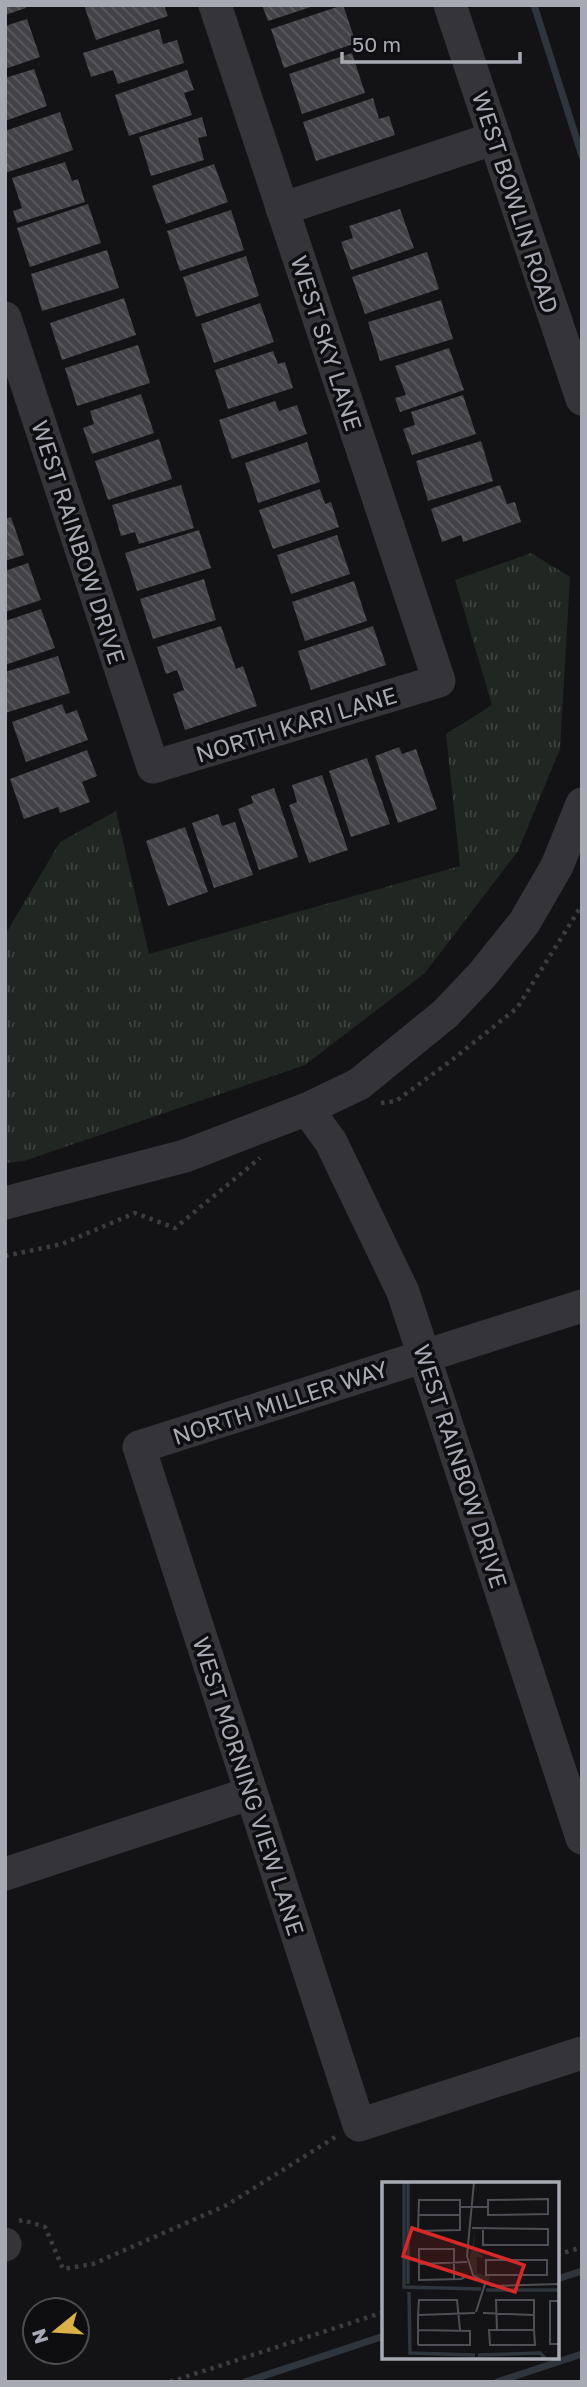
<svg xmlns="http://www.w3.org/2000/svg" width="587" height="2387" font-family="'Golos Text',sans-serif">
	<defs>
		<pattern id="grass-tufts" width="24" height="20" patternUnits="userSpaceOnUse" patternTransform="scale(1.75)"><rect width="24" height="20" fill="#202621"/><path d="M3 7l-1-3M5 7V3M7 7l1-3M15 17l-1-3M17 17v-4M19 17l1-3" fill="none" stroke="#3e433f"/></pattern>
		<pattern id="building-back-hatch" width="6" height="6" patternUnits="userSpaceOnUse" patternTransform="scale(1.75)"><rect width="6" height="6" fill="#434347"/><path d="M-1 5l2 2M0 0l6 6M5-1l2 2" fill="none" stroke="#5b5b5f"/></pattern>
	</defs>
	<rect width="100%" height="100%" fill="#131315"/>
	<path fill="url(#grass-tufts)" d="M 531,553 L 570,577 L 560,749 L 518,851 L 425,973 L 305,1065 L 24,1161 L 5,1163 L 5,935 L 60,842 L 116,811 L 149,954 L 460,866 L 446,734 L 492,705 L 455,580 Z"/>
	<g fill="none" stroke-linecap="round" stroke-linejoin="round">
		<g stroke="#2e353c" stroke-width="7">
			<path d="M 534,5 L 582,156"/>
			<path d="M 557,2279 L 582,2271"/>
			<path d="M 245,2382 L 384,2336"/>
			<path d="M 497,2382 L 582,2354"/>
		</g>
	</g>
	<g fill="url(#building-back-hatch)">
		<path d="M 5,5 L 25,5 L 26,8 L 5,15 Z"/>
		<path d="M 84,5 L 164,5 L 168,16 L 96,40 Z"/>
		<path d="M 262,5 L 314,5 L 314,6 L 268,21 Z"/>
		<path d="M 343,5 L 356,43 L 284,68 L 271,29 Z"/>
		<path d="M 27,19 L 40,57 L 5,69 L 5,26 Z"/>
		<path d="M 159,29 L 163,44 L 177,40 L 184,63 L 118,84 L 113,70 L 91,77 L 83,53 Z"/>
		<path d="M 352,53 L 365,93 L 302,114 L 289,74 Z"/>
		<path d="M 34,69 L 47,106 L 5,121 L 5,78 Z"/>
		<path d="M 187,70 L 194,90 L 184,93 L 192,115 L 129,136 L 115,95 Z"/>
		<path d="M 373,98 L 379,119 L 389,116 L 395,135 L 316,161 L 303,122 Z"/>
		<path d="M 60,112 L 73,150 L 5,173 L 5,131 Z"/>
		<path d="M 202,117 L 207,136 L 198,138 L 204,160 L 151,176 L 139,137 Z"/>
		<path d="M 65,162 L 72,181 L 78,179 L 85,202 L 17,223 L 13,211 L 22,208 L 12,178 Z"/>
		<path d="M 214,164 L 228,202 L 166,224 L 152,186 Z"/>
		<path d="M 88,204 L 101,243 L 30,267 L 17,228 Z"/>
		<path d="M 400,209 L 414,248 L 351,270 L 341,242 L 353,238 L 349,226 Z"/>
		<path d="M 231,210 L 244,250 L 180,271 L 167,231 Z"/>
		<path d="M 107,250 L 119,288 L 42,311 L 31,274 Z"/>
		<path d="M 427,252 L 439,289 L 365,314 L 352,277 Z"/>
		<path d="M 246,256 L 259,296 L 196,317 L 183,277 Z"/>
		<path d="M 124,298 L 136,335 L 62,360 L 50,323 Z"/>
		<path d="M 441,300 L 453,339 L 380,361 L 368,322 Z"/>
		<path d="M 260,303 L 274,342 L 214,363 L 201,324 Z"/>
		<path d="M 138,345 L 150,383 L 77,406 L 65,368 Z"/>
		<path d="M 449,348 L 464,390 L 400,412 L 395,398 L 406,395 L 395,366 Z"/>
		<path d="M 273,351 L 278,364 L 285,362 L 293,388 L 228,409 L 215,370 Z"/>
		<path d="M 141,394 L 154,433 L 92,454 L 83,428 L 94,424 L 90,411 Z"/>
		<path d="M 463,395 L 476,434 L 412,455 L 403,429 L 415,425 L 411,412 Z"/>
		<path d="M 275,401 L 279,411 L 297,405 L 307,434 L 232,459 L 219,420 Z"/>
		<path d="M 159,439 L 172,479 L 108,500 L 95,461 Z"/>
		<path d="M 481,441 L 493,481 L 428,501 L 416,461 Z"/>
		<path d="M 307,442 L 320,482 L 258,503 L 245,463 Z"/>
		<path d="M 181,485 L 194,528 L 139,544 L 135,532 L 121,536 L 112,505 Z"/>
		<path d="M 500,485 L 507,504 L 515,502 L 521,522 L 463,542 L 461,535 L 442,542 L 431,509 Z"/>
		<path d="M 320,489 L 325,504 L 331,502 L 339,527 L 273,549 L 259,510 Z"/>
		<path d="M 11,517 L 24,555 L 5,561 L 5,519 Z"/>
		<path d="M 199,530 L 211,568 L 137,591 L 125,553 Z"/>
		<path d="M 337,535 L 350,574 L 291,594 L 277,555 Z"/>
		<path d="M 28,563 L 41,600 L 5,612 L 5,571 Z"/>
		<path d="M 204,579 L 216,620 L 153,639 L 140,599 Z"/>
		<path d="M 354,581 L 367,621 L 305,641 L 292,602 Z"/>
		<path d="M 41,609 L 55,648 L 5,665 L 5,621 Z"/>
		<path d="M 221,626 L 236,669 L 243,666 L 257,706 L 185,730 L 173,694 L 184,690 L 177,670 L 166,674 L 157,647 Z"/>
		<path d="M 373,626 L 386,665 L 311,690 L 298,651 Z"/>
		<path d="M 58,656 L 70,693 L 5,713 L 5,672 Z"/>
		<path d="M 62,704 L 66,714 L 77,710 L 88,740 L 26,762 L 12,722 Z"/>
		<path d="M 399,747 L 402,754 L 416,749 L 437,809 L 398,823 L 375,756 Z"/>
		<path d="M 87,750 L 97,776 L 82,782 L 90,802 L 60,813 L 58,807 L 24,819 L 10,779 Z"/>
		<path d="M 367,758 L 390,824 L 351,837 L 329,771 Z"/>
		<path d="M 322,775 L 348,850 L 309,863 L 289,805 L 297,802 L 292,785 Z"/>
		<path d="M 274,788 L 298,857 L 259,870 L 238,809 L 253,803 L 251,796 Z"/>
		<path d="M 218,814 L 222,826 L 235,822 L 253,875 L 214,888 L 192,823 Z"/>
		<path d="M 185,827 L 208,892 L 168,906 L 146,841 Z"/>
	</g>
	<g fill="none" stroke-linecap="round" stroke-linejoin="round">
		<g stroke="#3b3c40" stroke-width="4.5" stroke-dasharray="3.5 5" stroke-linecap="butt">
			<path d="M 381,1103 L 396,1101 L 452,1060 L 517,1008 L 582,905"/>
			<path d="M 5,1256 L 62,1244 L 135,1213 L 175,1228 L 260,1158"/>
			<path d="M 19,2221 L 23,2220 L 45,2227 L 63,2269 L 93,2264 L 227,2205 L 337,2136"/>
			<path d="M 557,2255 L 582,2247"/>
			<path d="M 170,2382 L 384,2312"/>
		</g>
		<g stroke="#353539" stroke-width="33">
			<path d="M 450,5 L 582,399"/>
			<path d="M 282,209 L 495,138"/>
			<path d="M 5,318 L 153,767 L 439,681 L 215,5"/>
			<path d="M 307,1109 L 331,1142 L 403,1292 L 582,1838"/>
			<path d="M 5,1203 L 185,1156 L 307,1109 L 359,1084 L 445,1014 L 482,975 L 524,923 L 557,866 L 582,804"/>
			<path d="M 582,1306 L 139,1447 L 359,2125 L 582,2053"/>
			<path d="M 5,1874 L 251,1793"/>
			<path d="M 5,2244 L 5,2245"/>
		</g>
	</g>
	<g text-anchor="middle" dominant-baseline="central" stroke-width="7" stroke-linejoin="round" paint-order="stroke">
		<g font-size="23" fill="#a7aab3" stroke="#0e0e10">
			<text transform="translate(516 202) rotate(72)">WEST BOWLIN ROAD</text>
			<text transform="translate(327 343) rotate(72)">WEST SKY LANE</text>
			<text transform="translate(79 542) rotate(72)">WEST RAINBOW DRIVE</text>
			<text transform="translate(296 724) rotate(-17)">NORTH KARI LANE</text>
			<text transform="translate(280 1402) rotate(-18)">NORTH MILLER WAY</text>
			<text transform="translate(461 1466) rotate(72)">WEST RAINBOW DRIVE</text>
			<text transform="translate(249 1786) rotate(72)">WEST MORNING VIEW LANE</text>
		</g>
	</g>
	<g transform="translate(382 2182)">
		<rect width="177" height="177" fill="#131315"/>
		<path d="M 93,49 L 92,65 L 102,76 L 95,75 L 95,91 L 108,95 L 106,101 L 94,94 L 87,81 Z" fill="#202621"/>
		<path fill="none" stroke="#2e353c" stroke-width="3.5" d="M 22,0 L 22,105 L 99,107M 26,0 L 26,102M 104,108 L 177,108M 27,110 L 28,171 L 93,173M 96,173 L 158,171 L 163,176"/>
		<path fill="none" stroke="#4e4f54" stroke-width="2" d="M 36,0 L 78,0M 92,0 L 85,74 L 91,93 L 110,104 L 177,102M 105,0 L 168,0M 166,17 L 166,32 L 106,33 L 106,18 ZM 37,18 L 78,18 L 78,48 L 36,49 ZM 78,25 L 106,25M 37,33 L 78,33M 90,46 L 166,47 L 166,63 L 101,63 L 101,48M 104,78 L 165,78 L 165,93 L 104,93 ZM 37,82 L 85,80M 72,97 L 72,67 L 37,67 L 37,98 L 79,97 L 83,95M 177,119 L 168,119 L 168,162 L 177,162M 94,130 L 103,102M 101,131 L 152,133M 36,133 L 93,131M 36,148 L 88,149 L 88,163 L 37,163 L 36,162 L 36,133 L 37,118 L 75,118 L 78,148M 115,148 L 114,118 L 152,118 L 152,148 L 153,163 L 108,163 L 107,148 L 152,148"/>
		<path fill="#d62828" fill-opacity="0.15" stroke="#d62828" stroke-width="3.5" d="M 30,46 L 142,83 L 133,110 L 21,74 Z"/>
		<rect width="177" height="177" fill="none" stroke="#a7aab3" stroke-width="3.5"/>
	</g>
	<rect width="587" height="2387" fill="none" stroke="#a7aab3" stroke-width="14"/>
	<g transform="translate(56 2331) rotate(252)"><circle r="33" fill="#0e0e10" stroke="#4b4c51" stroke-width="2"/>
	<path d="M0-5L12 26L0 18L-12 26Z" fill="#d9b146"/>
	<text y="-10" font-size="19" font-weight="bold" text-anchor="middle" fill="#a7aab3">N</text>
	</g>
	<path d="M342 52v10h178v-10" fill="none" stroke="#a7aab3" stroke-width="3.5"/>
	<text x="352" y="52" font-size="21" fill="#a7aab3" stroke="#0e0e10" stroke-width="5" paint-order="stroke">50 m</text>
</svg>
